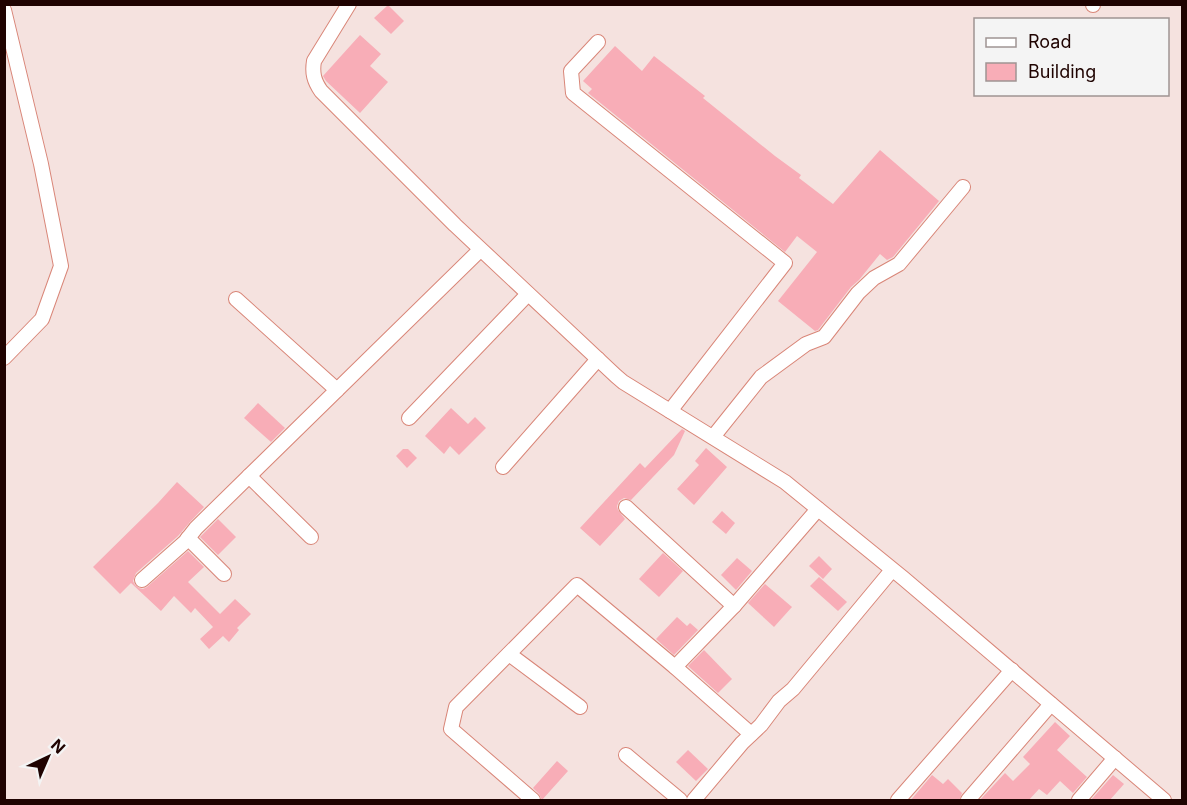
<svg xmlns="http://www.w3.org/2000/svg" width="1187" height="805" font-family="Inter,sans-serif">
	<rect width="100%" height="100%" fill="#f5e2df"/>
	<g fill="#f8adb7">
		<path d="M 388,5 L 404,21 L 391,34 L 374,18 Z"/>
		<path d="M 360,35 L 381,54 L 370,66 L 388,82 L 360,113 L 326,81 L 323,76 Z"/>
		<path d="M 615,46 L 642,71 L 654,56 L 705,96 L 703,98 L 775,156 L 801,175 L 799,178 L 833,204 L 880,150 L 939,201 L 893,257 L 887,260 L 880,254 L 859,280 L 851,287 L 818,330 L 815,331 L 778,301 L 817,252 L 797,236 L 785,252 L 588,93 L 592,89 L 583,81 Z"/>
		<path d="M 258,403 L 285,428 L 271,442 L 244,418 Z"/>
		<path d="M 451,408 L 468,424 L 475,417 L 486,428 L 459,455 L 450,446 L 444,454 L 425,436 Z"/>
		<path d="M 682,429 L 685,431 L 674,455 L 631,500 L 624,498 L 619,501 L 617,506 L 618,510 L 625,519 L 600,546 L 580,528 L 640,463 L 645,468 Z"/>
		<path d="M 706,448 L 727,467 L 694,505 L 677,489 L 699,465 L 695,461 Z"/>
		<path d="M 403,449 L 408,449 L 417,458 L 407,468 L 396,456 Z"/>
		<path d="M 177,482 L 204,507 L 190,522 L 178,536 L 136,573 L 133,581 L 135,585 L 139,588 L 143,589 L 147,587 L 188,551 L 204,567 L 188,582 L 220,614 L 235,599 L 251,614 L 237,628 L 239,630 L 229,642 L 223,636 L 209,649 L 200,639 L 213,627 L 195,608 L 191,613 L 174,596 L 161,611 L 131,583 L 120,594 L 93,567 L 158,503 Z"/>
		<path d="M 722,511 L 735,523 L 726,534 L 712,522 Z"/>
		<path d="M 218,519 L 236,537 L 218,555 L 200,537 Z"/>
		<path d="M 663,553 L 683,571 L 659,597 L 639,579 Z"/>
		<path d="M 819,556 L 832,569 L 823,579 L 809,566 Z"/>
		<path d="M 737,558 L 752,571 L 736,590 L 721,575 Z"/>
		<path d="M 819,577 L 847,602 L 838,611 L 810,586 Z"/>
		<path d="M 765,584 L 792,607 L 774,627 L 748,603 Z"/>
		<path d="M 677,617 L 687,626 L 690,623 L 698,630 L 674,655 L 656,639 Z"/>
		<path d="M 704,650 L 732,679 L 718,693 L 688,666 Z"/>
		<path d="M 1055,722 L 1070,736 L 1057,750 L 1087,777 L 1073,793 L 1060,781 L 1047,795 L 1039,789 L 1028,801 L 979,801 L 1005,773 L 1013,781 L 1030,764 L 1023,757 Z"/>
		<path d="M 688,750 L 708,769 L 696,781 L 676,762 Z"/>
		<path d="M 557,761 L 568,771 L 542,800 L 539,794 L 533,788 Z"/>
		<path d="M 932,775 L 943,784 L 948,779 L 962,793 L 959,801 L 910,801 Z"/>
		<path d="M 1113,775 L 1124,784 L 1109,801 L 1090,801 Z"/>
	</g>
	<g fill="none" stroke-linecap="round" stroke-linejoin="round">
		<g stroke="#d98678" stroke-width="16">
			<g id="minor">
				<path d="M 349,4 L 314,61 C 312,73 314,81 321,91 L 455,225 L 616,376 L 623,382 L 785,482 L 903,578 L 1164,800"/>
				<path d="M 1093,5 L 1093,4"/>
				<path d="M 4,10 L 41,164 L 61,266 L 42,319 L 4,358"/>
				<path d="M 598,42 L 571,71 L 573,93 L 785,263 L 670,411"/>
				<path d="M 236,299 L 337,390"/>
				<path d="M 409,418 L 528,294"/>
				<path d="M 713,437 L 761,377 L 806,344 L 824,337 L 858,293 L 874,278 L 899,264 L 963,187"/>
				<path d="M 503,467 L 598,359"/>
				<path d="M 249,476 L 311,537"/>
				<path d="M 626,507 L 734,606"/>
				<path d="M 188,538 L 224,574"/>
				<path d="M 142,580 L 185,542 L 196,528 L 480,250"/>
				<path d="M 509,654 L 580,707"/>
				<path d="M 675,667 L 734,606 L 818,509"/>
				<path d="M 626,755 L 680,800"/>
				<path d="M 533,800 L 451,729 L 456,707 L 577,585 L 675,667 L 751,734"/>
				<path d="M 694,800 L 742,743 L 761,725 L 779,701 L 793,689 L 892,570"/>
				<path d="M 898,800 L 1012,670"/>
				<path d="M 968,800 L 1051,704"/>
				<path d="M 1079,800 L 1115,758"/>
			</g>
		</g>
		<use href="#minor" stroke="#fff" stroke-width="14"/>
	</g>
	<rect width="1187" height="805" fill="none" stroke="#1f0301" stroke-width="12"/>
	<rect x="974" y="18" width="195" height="78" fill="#f4f4f4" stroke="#9f9493" stroke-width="1.5"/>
	<rect x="986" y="38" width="30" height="9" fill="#ffffff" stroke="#9f9493" stroke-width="1.5"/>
	<text x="1028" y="48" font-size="18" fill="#1f0301">Road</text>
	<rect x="986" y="63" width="30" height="18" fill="#f8adb7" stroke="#9f9493" stroke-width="1.5"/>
	<text x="1028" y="78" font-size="18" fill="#1f0301">Building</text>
	<g transform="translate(48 757) rotate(44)" stroke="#f4f4f4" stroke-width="4.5" paint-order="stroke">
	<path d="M0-4.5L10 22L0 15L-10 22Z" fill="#1f0301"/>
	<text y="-9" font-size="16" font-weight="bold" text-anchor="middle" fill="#1f0301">N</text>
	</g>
</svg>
